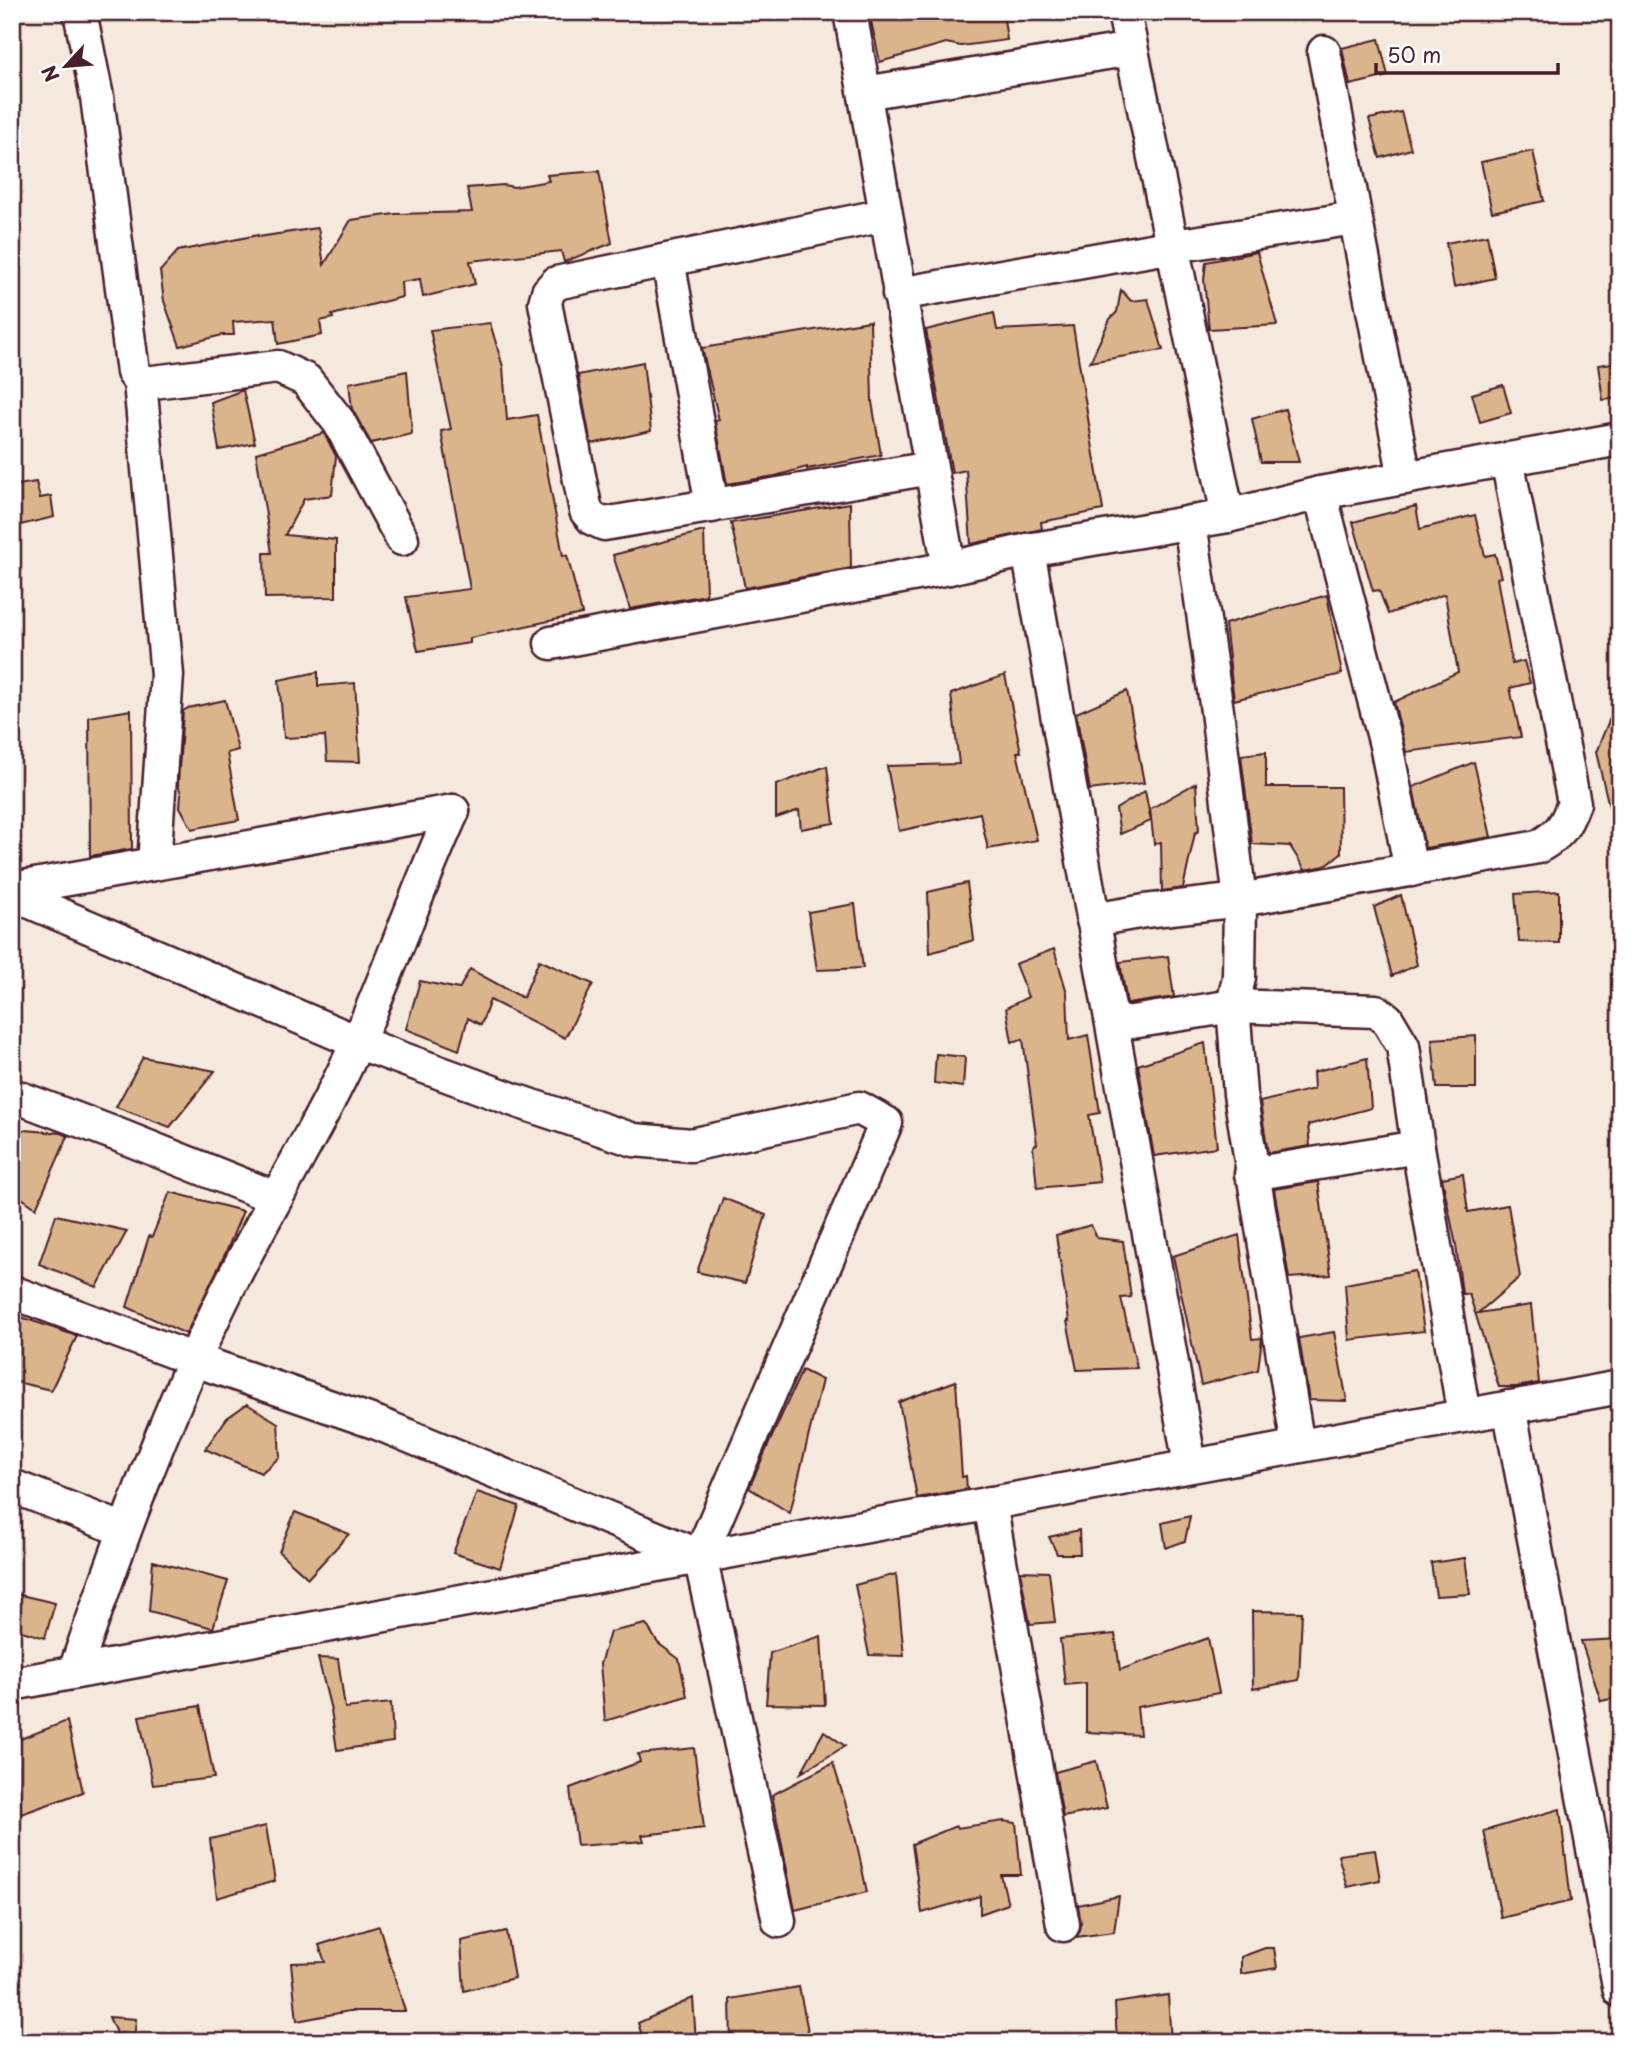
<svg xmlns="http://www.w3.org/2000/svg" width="1632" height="2054" font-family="'Playpen Sans',sans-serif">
	<rect width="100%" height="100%" fill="#f4e9dc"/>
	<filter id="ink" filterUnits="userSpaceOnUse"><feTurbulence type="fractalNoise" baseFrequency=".0143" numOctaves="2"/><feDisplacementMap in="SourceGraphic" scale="14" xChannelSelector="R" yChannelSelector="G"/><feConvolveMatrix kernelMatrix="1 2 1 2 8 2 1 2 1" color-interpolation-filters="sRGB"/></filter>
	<g filter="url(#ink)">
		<g fill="#dab58b" stroke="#4a1f2b" stroke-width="2">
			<path d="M 869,12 L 1003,12 L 1007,40 L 961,46 L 946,43 L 880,62 Z"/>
			<path d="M 1379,39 L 1388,76 L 1350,85 L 1342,48 Z"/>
			<path d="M 1401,112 L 1411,149 L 1380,158 L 1369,119 Z"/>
			<path d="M 1533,151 L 1544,201 L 1492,212 L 1481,162 Z"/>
			<path d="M 599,171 L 612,243 L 564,262 L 561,251 L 470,261 L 475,284 L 423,297 L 420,279 L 401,282 L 402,297 L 332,315 L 333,318 L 320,321 L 322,335 L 278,344 L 275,319 L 233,322 L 234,335 L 222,335 L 180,346 L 164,301 L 160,271 L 178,251 L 258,235 L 258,237 L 318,228 L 324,265 L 351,220 L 395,214 L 472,212 L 467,188 L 503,185 L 514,187 L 549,181 L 547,175 Z"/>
			<path d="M 1487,235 L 1495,278 L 1454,287 L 1446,243 Z"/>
			<path d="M 1257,252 L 1277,325 L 1209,329 L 1204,280 L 1206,262 Z"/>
			<path d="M 1121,290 L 1131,301 L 1148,299 L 1163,350 L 1090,362 L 1110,319 L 1117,312 Z"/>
			<path d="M 994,313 L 997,330 L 1073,326 L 1103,510 L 1041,522 L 1042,529 L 971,544 L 966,470 L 952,473 L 926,330 Z"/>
			<path d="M 870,321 L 872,402 L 881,455 L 807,469 L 807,467 L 775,476 L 727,484 L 715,421 L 719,420 L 702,348 Z"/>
			<path d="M 490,323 L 503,367 L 507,420 L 537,415 L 563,556 L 567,555 L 582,614 L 470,638 L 470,643 L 418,651 L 406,597 L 470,589 L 441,431 L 451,429 L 430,330 Z"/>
			<path d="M 643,362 L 651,431 L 591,444 L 578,375 Z"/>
			<path d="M 1620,362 L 1620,398 L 1603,400 L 1598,365 Z"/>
			<path d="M 407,371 L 412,434 L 371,443 L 352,409 L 349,383 Z"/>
			<path d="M 1503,385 L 1511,413 L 1480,422 L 1472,394 Z"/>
			<path d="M 243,390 L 255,443 L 219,450 L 211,402 Z"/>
			<path d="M 1285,409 L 1299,462 L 1261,462 L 1252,419 Z"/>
			<path d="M 324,433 L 336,456 L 332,495 L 304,499 L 285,535 L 336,540 L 336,597 L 265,598 L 264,553 L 272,553 L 256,453 Z"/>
			<path d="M 36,482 L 40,498 L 51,496 L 54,517 L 12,527 L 12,486 Z"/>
			<path d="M 850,503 L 851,568 L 745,588 L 731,523 Z"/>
			<path d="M 1416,506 L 1420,529 L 1475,515 L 1485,556 L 1495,554 L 1501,577 L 1497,578 L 1512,664 L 1524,661 L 1530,683 L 1510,688 L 1521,737 L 1406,752 L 1394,702 L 1458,672 L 1445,594 L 1388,614 L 1379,590 L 1373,591 L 1353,522 Z"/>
			<path d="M 704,531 L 706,595 L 630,609 L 613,555 Z"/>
			<path d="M 1327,595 L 1342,674 L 1234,700 L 1225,624 Z"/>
			<path d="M 318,672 L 318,686 L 355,683 L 360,762 L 327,761 L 325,736 L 284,738 L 279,680 Z"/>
			<path d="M 1005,675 L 1021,752 L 1017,752 L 1037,840 L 988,849 L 980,813 L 899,831 L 887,766 L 959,764 L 951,694 Z"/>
			<path d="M 1127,691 L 1144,783 L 1090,790 L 1076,713 Z"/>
			<path d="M 1619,696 L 1620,818 L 1612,819 L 1596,752 Z"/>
			<path d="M 225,700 L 238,750 L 227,753 L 239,820 L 192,829 L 180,807 L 181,794 L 178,784 L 183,711 L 188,708 Z"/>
			<path d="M 131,710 L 132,849 L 90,856 L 89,717 Z"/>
			<path d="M 1266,752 L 1266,787 L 1340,787 L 1341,853 L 1325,866 L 1305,870 L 1290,846 L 1252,844 L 1241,755 Z"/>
			<path d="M 1474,762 L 1491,837 L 1425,848 L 1413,787 Z"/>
			<path d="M 827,766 L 834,823 L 801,829 L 799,810 L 776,818 L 776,785 Z"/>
			<path d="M 1196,783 L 1199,831 L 1195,833 L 1183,888 L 1162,891 L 1161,842 L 1154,844 L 1150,809 Z"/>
			<path d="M 1145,791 L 1151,821 L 1120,834 L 1116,809 Z"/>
			<path d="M 967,883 L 974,940 L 930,953 L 928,892 Z"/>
			<path d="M 1559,891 L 1559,943 L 1519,942 L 1515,894 Z"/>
			<path d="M 1401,895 L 1417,965 L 1392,976 L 1374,907 Z"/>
			<path d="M 855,904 L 863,968 L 817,970 L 808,912 Z"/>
			<path d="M 1054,949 L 1067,993 L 1069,1040 L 1088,1035 L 1100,1113 L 1089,1115 L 1100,1182 L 1037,1188 L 1033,1146 L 1037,1144 L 1023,1039 L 1012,1042 L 1006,1008 L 1028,997 L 1015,964 Z"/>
			<path d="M 1168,956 L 1174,997 L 1127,1004 L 1120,962 Z"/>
			<path d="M 539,960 L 593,984 L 565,1038 L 490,1000 L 481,1025 L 468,1018 L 459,1050 L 406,1029 L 420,981 L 459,989 L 470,969 L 523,998 Z"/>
			<path d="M 1476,1036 L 1476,1088 L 1437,1088 L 1432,1039 Z"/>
			<path d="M 1205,1043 L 1217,1147 L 1154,1156 L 1138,1065 Z"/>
			<path d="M 936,1054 L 965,1057 L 963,1087 L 934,1083 Z"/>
			<path d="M 143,1057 L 215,1071 L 170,1127 L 116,1107 Z"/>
			<path d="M 1367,1058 L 1371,1108 L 1308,1125 L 1310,1146 L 1268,1153 L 1260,1102 L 1314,1089 L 1313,1072 Z"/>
			<path d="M 12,1129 L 61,1133 L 68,1136 L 36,1208 L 12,1191 Z"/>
			<path d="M 1463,1174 L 1468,1212 L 1508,1205 L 1520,1277 L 1478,1313 L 1531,1305 L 1539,1383 L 1516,1387 L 1499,1387 L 1469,1294 L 1462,1294 L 1456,1245 L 1442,1178 Z"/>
			<path d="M 1318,1182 L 1331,1275 L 1289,1278 L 1274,1189 Z"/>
			<path d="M 170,1192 L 243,1211 L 227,1250 L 186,1334 L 127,1307 L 149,1236 L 152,1237 Z"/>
			<path d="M 723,1198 L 766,1215 L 745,1283 L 697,1272 Z"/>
			<path d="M 56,1215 L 127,1231 L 97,1287 L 39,1264 Z"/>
			<path d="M 1091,1225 L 1097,1238 L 1123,1241 L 1131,1297 L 1121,1298 L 1137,1368 L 1077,1370 L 1067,1321 L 1069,1321 L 1056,1235 Z"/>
			<path d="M 1239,1235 L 1252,1339 L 1262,1338 L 1258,1370 L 1201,1385 L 1173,1256 Z"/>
			<path d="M 1415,1271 L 1424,1331 L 1349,1340 L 1345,1284 Z"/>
			<path d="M 12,1314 L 77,1336 L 51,1390 L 12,1381 Z"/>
			<path d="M 1334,1332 L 1347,1401 L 1309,1400 L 1299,1338 Z"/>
			<path d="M 802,1370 L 822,1380 L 790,1513 L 749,1488 Z"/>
			<path d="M 956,1381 L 962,1477 L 966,1476 L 967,1489 L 917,1498 L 899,1402 Z"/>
			<path d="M 247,1404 L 278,1423 L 280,1457 L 261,1473 L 205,1449 L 227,1418 Z"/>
			<path d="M 477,1492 L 519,1506 L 500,1568 L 453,1553 Z"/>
			<path d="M 295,1512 L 349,1534 L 308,1578 L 279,1552 Z"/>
			<path d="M 1190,1516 L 1185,1541 L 1166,1548 L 1162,1523 Z"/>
			<path d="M 1079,1530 L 1080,1554 L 1057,1554 L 1049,1537 Z"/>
			<path d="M 1465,1558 L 1470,1594 L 1436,1596 L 1431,1563 Z"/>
			<path d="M 153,1561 L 228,1581 L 213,1628 L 149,1611 Z"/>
			<path d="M 1020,1571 L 1049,1572 L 1055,1622 L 1030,1624 Z"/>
			<path d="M 896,1574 L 904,1656 L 869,1655 L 855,1585 Z"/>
			<path d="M 12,1593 L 55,1603 L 45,1638 L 12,1628 Z"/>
			<path d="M 1252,1611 L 1302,1612 L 1299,1680 L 1253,1689 Z"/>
			<path d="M 646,1624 L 658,1643 L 679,1659 L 687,1696 L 605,1721 L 600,1664 L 610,1632 Z"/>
			<path d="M 1115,1634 L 1120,1670 L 1208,1638 L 1219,1693 L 1137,1707 L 1140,1735 L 1086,1732 L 1086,1683 L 1065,1685 L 1060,1639 Z"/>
			<path d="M 821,1636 L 825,1705 L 766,1704 L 770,1653 Z"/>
			<path d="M 1620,1639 L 1620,1697 L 1601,1701 L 1581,1641 Z"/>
			<path d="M 318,1658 L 338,1659 L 345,1708 L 391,1703 L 393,1742 L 337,1750 L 331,1710 Z"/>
			<path d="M 200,1706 L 214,1778 L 153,1785 L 139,1716 Z"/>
			<path d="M 67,1721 L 83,1792 L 21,1814 L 15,1741 Z"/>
			<path d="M 824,1731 L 845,1746 L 801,1773 Z"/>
			<path d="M 694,1748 L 704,1828 L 642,1835 L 644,1841 L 577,1846 L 570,1788 L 640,1762 L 638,1754 Z"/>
			<path d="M 1096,1761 L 1107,1808 L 1063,1817 L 1055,1772 Z"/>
			<path d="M 833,1763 L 854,1831 L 867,1892 L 795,1910 L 772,1795 Z"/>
			<path d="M 1560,1809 L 1571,1901 L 1501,1918 L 1484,1831 Z"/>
			<path d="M 1004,1821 L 1016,1823 L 1021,1875 L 1001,1875 L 1008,1904 L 980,1914 L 980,1896 L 922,1913 L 912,1844 L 956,1826 L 957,1828 Z"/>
			<path d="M 266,1826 L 275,1881 L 217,1898 L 210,1839 Z"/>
			<path d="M 1375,1850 L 1380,1880 L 1347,1887 L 1338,1855 Z"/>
			<path d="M 1119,1896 L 1114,1932 L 1076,1937 L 1080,1931 L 1081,1923 L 1078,1905 Z"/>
			<path d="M 379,1926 L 405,2011 L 349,2011 L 297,2021 L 291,1963 L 325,1962 L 319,1945 Z"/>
			<path d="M 506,1931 L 514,1978 L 464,1991 L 461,1941 Z"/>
			<path d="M 1265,1948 L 1274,1948 L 1277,1968 L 1241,1974 L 1241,1957 Z"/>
			<path d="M 799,1987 L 809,2036 L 788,2042 L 731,2042 L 730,1999 Z"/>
			<path d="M 1168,1995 L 1171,2042 L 1117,2042 L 1115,2003 Z"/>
			<path d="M 693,1998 L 696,2042 L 644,2042 L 638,2023 Z"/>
			<path d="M 109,2017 L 136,2019 L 134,2042 L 120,2042 Z"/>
		</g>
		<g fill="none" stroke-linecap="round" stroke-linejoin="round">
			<g stroke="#4a1f2b" stroke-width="37">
				<g id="minor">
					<path d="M 80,12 L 97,97 L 133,372 L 140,382 L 153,382 L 278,367 L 306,380 L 339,422 L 402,539"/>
					<path d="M 850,12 L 949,568"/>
					<path d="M 1124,12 L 1228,516"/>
					<path d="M 1324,52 L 1405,478"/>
					<path d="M 865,93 L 1131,49"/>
					<path d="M 885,215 L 556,283 L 548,292 L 545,303 L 586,511 L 593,519 L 604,524 L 931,468"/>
					<path d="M 668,260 L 712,506"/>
					<path d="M 899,294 L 1174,246 L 1355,218"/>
					<path d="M 140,382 L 167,675 L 154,864"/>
					<path d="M 1320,493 L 1386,745 L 1411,870"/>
					<path d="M 1190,522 L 1217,711 L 1240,900 L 1239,977 L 1233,1006 L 1240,1094 L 1298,1446"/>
					<path d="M 1028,550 L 1190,1465"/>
					<path d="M 551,643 L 949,568 L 1028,550 L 1228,516 L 1320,493 L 1620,439"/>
					<path d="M 12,889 L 453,811"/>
					<path d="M 12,894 L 357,1042 L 517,1101 L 634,1140 L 691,1145 L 859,1108 L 886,1123 L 700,1556 L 779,1921"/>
					<path d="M 1093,920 L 1145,911 L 1240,900 L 1538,847 C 1560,834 1565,827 1574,803 L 1507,459"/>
					<path d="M 1113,1025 L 1233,1006 L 1376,1011 L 1387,1019 L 1403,1046 L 1418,1147 L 1464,1415"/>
					<path d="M 12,1095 L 121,1136 L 276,1198"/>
					<path d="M 1251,1174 L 1418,1147"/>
					<path d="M 12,1292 L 195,1360 L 377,1423 L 700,1556"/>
					<path d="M 1509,1407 L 1620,1991"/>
					<path d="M 12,1486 L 124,1530"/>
					<path d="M 990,1503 L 1063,1925"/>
					<path d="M 75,1671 C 117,1549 160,1429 216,1313 C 260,1220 316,1134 358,1041 C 392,965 418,887 453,811"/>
					<path d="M 12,1684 L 1620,1387"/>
				</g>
			</g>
			<use href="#minor" stroke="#fff" stroke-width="32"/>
		</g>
	</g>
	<rect width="1632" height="2054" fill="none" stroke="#fff" stroke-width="42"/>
	<rect x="21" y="21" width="1590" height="2012" fill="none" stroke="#4a1f2b" stroke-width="2.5" filter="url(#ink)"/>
	<g transform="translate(66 66) rotate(244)" stroke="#ffffff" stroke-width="5" paint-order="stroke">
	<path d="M0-5L12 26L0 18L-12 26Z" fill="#4a1f2b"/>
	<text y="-10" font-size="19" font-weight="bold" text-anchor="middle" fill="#4a1f2b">N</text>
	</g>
	<path d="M1376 63v10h182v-10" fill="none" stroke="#4a1f2b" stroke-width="3.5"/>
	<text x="1387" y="63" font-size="21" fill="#4a1f2b" stroke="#ffffff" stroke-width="5" paint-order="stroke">50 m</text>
</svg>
